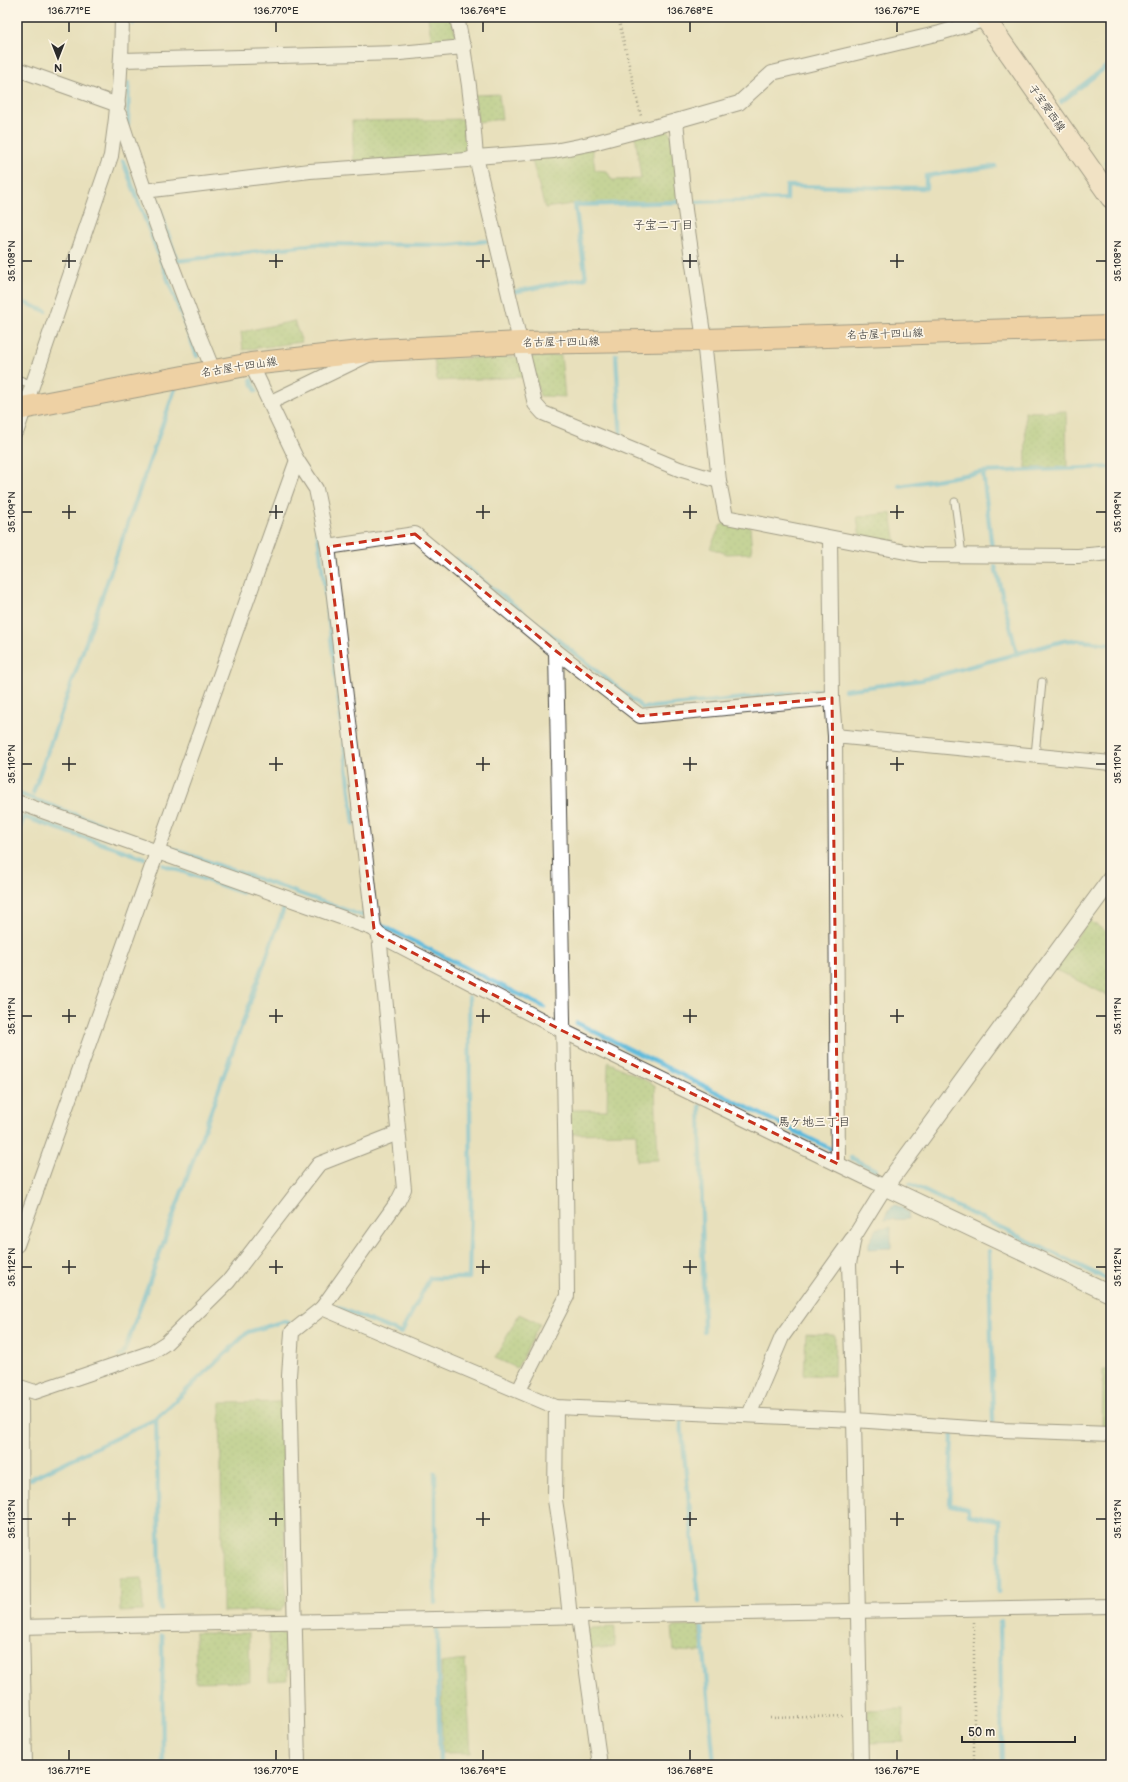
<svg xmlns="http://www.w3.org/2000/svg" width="1128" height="1782" font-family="'Balsamiq Sans','Klee One',sans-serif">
	<defs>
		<pattern id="grass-dots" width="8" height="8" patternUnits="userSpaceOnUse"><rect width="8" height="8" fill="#9dc470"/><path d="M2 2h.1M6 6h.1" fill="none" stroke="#809f5c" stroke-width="1.8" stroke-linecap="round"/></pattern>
		<pattern id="water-ripples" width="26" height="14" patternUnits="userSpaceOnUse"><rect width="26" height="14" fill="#5db9db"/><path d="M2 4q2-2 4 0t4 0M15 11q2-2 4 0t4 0" fill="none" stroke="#4d97b2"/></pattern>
	</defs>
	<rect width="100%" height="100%" fill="#fcf5e5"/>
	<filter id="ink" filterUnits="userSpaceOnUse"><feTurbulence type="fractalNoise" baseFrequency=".025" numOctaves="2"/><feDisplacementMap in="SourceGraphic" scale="8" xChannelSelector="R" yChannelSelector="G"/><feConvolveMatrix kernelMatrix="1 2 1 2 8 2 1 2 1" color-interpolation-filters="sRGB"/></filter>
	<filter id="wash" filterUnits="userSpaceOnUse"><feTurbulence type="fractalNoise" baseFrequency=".012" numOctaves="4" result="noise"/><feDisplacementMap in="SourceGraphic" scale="16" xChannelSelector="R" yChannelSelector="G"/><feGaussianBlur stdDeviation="0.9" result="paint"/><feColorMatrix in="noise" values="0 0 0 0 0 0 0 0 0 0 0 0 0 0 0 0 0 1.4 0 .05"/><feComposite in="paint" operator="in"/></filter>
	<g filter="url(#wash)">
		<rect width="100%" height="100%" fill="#e8e0bc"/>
		<g fill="url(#grass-dots)" stroke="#64784e">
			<path d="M 428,17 L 451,17 L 457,40 L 432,45 Z"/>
			<path d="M 499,94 L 502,119 L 478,122 L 474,95 Z"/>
			<path d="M 466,119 L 467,154 L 354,163 L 352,121 Z"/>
			<path d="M 667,127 L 674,141 L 681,200 L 572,204 L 545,208 L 531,157 L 592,147 L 595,170 L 607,171 L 612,180 L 641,179 L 635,134 Z"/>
			<path d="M 294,321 L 302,342 L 243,350 L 241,332 Z"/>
			<path d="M 561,355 L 565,397 L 540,396 L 530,357 Z"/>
			<path d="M 521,357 L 525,377 L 437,381 L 434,359 Z"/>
			<path d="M 1066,411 L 1067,467 L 1026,468 L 1025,412 Z"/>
			<path d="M 891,513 L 896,544 L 860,538 L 857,517 Z"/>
			<path d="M 725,523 L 750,526 L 752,553 L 727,554 L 710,548 L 720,526 Z"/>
			<path d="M 1089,920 L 1111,935 L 1111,997 L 1054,969 Z"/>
			<path d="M 608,1062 L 655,1085 L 658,1160 L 637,1161 L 636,1133 L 569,1134 L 569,1110 L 607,1110 Z"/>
			<path d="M 519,1314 L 540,1324 L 517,1368 L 495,1358 Z"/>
			<path d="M 806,1334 L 835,1335 L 834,1376 L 804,1375 Z"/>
			<path d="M 1103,1370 L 1111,1370 L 1111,1429 L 1102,1429 Z"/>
			<path d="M 282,1402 L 286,1604 L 281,1610 L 223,1612 L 220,1403 Z"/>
			<path d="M 142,1578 L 143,1611 L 120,1612 L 119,1579 Z"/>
			<path d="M 699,1626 L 702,1652 L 674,1651 L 672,1627 Z"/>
			<path d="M 615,1627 L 615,1647 L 588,1649 L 586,1633 L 591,1628 Z"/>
			<path d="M 269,1632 L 282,1632 L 287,1638 L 288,1680 L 269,1681 Z"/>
			<path d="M 195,1633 L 249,1633 L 250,1681 L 196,1682 Z"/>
			<path d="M 465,1660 L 471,1753 L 442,1753 L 441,1663 Z"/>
			<path d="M 903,1709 L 903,1742 L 869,1743 L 867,1710 Z"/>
		</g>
		<g fill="url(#water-ripples)" stroke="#447283">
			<path d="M 896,1205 L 909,1212 L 908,1219 L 883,1220 L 892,1206 Z"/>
			<path d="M 891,1227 L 891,1248 L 869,1249 L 869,1243 L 877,1228 Z"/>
		</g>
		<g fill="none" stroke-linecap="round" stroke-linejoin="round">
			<g stroke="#5db9db" stroke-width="4.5">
				<path d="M 133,24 L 133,17"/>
				<path d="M 1061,102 L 1111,63"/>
				<path d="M 128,124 L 129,83"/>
				<path d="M 123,161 L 197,356"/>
				<path d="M 1106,162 L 1111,161"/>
				<path d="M 157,200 L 177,261 L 317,244 L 449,245 L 486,241"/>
				<path d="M 695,202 L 787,199 L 787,186 L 926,188 L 926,176 L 995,166"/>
				<path d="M 513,292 L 586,278 L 575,205 L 681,202"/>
				<path d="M 17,300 L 46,311"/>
				<path d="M 616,355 L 621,440"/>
				<path d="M 251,380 L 256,391"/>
				<path d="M 983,472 L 1111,467"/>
				<path d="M 899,486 L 983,472 L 992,549"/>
				<path d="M 317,526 L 354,824"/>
				<path d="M 456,559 L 643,708 L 826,690"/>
				<path d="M 995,566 L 1017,654"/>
				<path d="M 845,690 L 921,680 L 1063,641 L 1072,640 L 1111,644"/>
				<path d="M 17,793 L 148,841"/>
				<path d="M 33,793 L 175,389"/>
				<path d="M 17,835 L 24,817 L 145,858"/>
				<path d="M 173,849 L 363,916 L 365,911 L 365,907"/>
				<path d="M 164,865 L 242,893"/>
				<path d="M 379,924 L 544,1007"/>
				<path d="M 577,1023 L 831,1149"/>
				<path d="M 700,1106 L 704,1331"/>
				<path d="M 851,1158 L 876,1170"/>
				<path d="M 910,1184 L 1111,1281"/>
				<path d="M 989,1251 L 993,1422"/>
				<path d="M 337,1307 L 401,1333 L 430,1278 L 469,1278 L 471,1209 L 469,997"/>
				<path d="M 119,1356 L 123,1355 L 284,908"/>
				<path d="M 156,1419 L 161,1609"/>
				<path d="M 681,1423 L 699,1601"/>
				<path d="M 952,1435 L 950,1505 L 968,1508 L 968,1515 L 999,1520 L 999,1593"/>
				<path d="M 435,1473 L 435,1603"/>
				<path d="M 30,1479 L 156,1419 L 248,1332 L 285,1321 L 290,1324"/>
				<path d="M 1000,1621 L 1002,1765"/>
				<path d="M 702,1628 L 714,1765"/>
				<path d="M 437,1629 L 440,1765"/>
				<path d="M 162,1636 L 163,1765"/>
			</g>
		</g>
	</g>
	<g filter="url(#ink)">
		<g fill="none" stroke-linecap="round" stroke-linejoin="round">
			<g stroke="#474641" stroke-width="9">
				<g id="service">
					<path d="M 17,379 L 33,385"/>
					<path d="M 955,502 L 962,555"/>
					<path d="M 1035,755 L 1042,682"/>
				</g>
			</g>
			<g stroke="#474641" stroke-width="16">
				<g id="minor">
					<path d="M 457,17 C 467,63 473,110 476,157 L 535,404 L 543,413 L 679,469 L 719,481"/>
					<path d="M 122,60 L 400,53 L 464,47"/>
					<path d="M 17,69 L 118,105"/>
					<path d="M 119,114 C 147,201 178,286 213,370"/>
					<path d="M 676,121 L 685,210 L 704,340 L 719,481 L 726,517 L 921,555 L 1078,556 L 1111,553"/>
					<path d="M 144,191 L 310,171 L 467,160 L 476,157 L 554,151 L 589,144 L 676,121 L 739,103 L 772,73 L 940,33 L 993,17"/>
					<path d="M 251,364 L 297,460 L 316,489 L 328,547 L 374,929 L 379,935 L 563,1031 L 885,1187 L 854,1237 L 849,1264 L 854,1420 L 861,1765"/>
					<path d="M 269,403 L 366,356"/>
					<path d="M 17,430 L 111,156 C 118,109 122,64 122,17"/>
					<path d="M 830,538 L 832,698"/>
					<path d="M 328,547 L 415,534 L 556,651 L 640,716 L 832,698 L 835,736 L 838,1164"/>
					<path d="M 835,736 L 1111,763"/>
					<path d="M 17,802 L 374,929"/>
					<path d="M 17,1245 L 297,460"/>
					<path d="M 322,1308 L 398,1201 L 404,1189 L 379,935"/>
					<path d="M 17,1386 L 35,1392 L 152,1352 L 166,1343 L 228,1282 L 319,1164 L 398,1133"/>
					<path d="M 17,1387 L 21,1397 L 22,1627 L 25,1765"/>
					<path d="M 519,1390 L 567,1296 L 566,1178 L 556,651"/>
					<path d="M 556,1407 L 555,1500 L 563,1552 L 570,1617"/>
					<path d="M 749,1415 L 782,1337 L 852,1239"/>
					<path d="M 579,1616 L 600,1765"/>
					<path d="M 17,1627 L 1111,1606"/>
					<path d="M 298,1765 L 289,1376 L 292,1332 L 322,1308 L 556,1407 L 854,1420 L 1001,1430 L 1111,1434"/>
				</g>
			</g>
			<g stroke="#474641" stroke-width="19">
				<path id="tertiary" d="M 1111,879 L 885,1187 L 1111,1294"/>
			</g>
			<g stroke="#474641" stroke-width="22">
				<path id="secondary" d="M 984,17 L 1111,198"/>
			</g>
			<g stroke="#474641" stroke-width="24">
				<path id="primary" d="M 17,409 L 251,364 L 378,350 L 520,343 L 704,340 L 1111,327"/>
			</g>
			<g stroke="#474641" stroke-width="2.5" stroke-dasharray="1 3" stroke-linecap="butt">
				<path d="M 618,17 L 641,116"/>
				<path d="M 974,1622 L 974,1765"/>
				<path d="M 770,1718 L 846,1716"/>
			</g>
			<use href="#service" stroke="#fff" stroke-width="7"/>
			<use href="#minor" stroke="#fff" stroke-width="14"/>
			<use href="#tertiary" stroke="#fff" stroke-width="17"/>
			<use href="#secondary" stroke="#fce5cf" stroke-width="20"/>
			<use href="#primary" stroke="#f7be87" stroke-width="22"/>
		</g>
	</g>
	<path d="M0 0H1128V1782H0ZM 415,534 L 556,651 L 640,716 L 832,698 L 838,1164 L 563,1031 L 379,935 L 374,929 L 328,547 Z" fill="#e8e0bc" fill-opacity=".55" fill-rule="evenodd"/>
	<path fill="none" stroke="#c8321e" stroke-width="3" stroke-dasharray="8 5" stroke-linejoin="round" d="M 415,534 L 556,651 L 640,716 L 832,698 L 838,1164 L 563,1031 L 379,935 L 374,929 L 328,547 Z"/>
	<path fill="none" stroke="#2b2b2b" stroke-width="1.5" d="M 69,22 L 69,32M 276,22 L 276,32M 483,22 L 483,32M 690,22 L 690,32M 897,22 L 897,32M 69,254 L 69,268M 276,254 L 276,268M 483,254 L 483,268M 690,254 L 690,268M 897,254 L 897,268M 22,261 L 32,261M 62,261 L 76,261M 269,261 L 283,261M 476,261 L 490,261M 683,261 L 697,261M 890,261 L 904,261M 1096,261 L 1106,261M 69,505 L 69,519M 276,505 L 276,519M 483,505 L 483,519M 690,505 L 690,519M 897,505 L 897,519M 22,512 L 32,512M 62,512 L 76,512M 269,512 L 283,512M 476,512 L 490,512M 683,512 L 697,512M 890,512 L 904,512M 1096,512 L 1106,512M 69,757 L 69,771M 276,757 L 276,771M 483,757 L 483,771M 690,757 L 690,771M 897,757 L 897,771M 22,764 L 32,764M 62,764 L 76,764M 269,764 L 283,764M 476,764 L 490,764M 683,764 L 697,764M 890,764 L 904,764M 1096,764 L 1106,764M 69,1009 L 69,1023M 276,1009 L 276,1023M 483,1009 L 483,1023M 690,1009 L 690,1023M 897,1009 L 897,1023M 22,1016 L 32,1016M 62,1016 L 76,1016M 269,1016 L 283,1016M 476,1016 L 490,1016M 683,1016 L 697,1016M 890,1016 L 904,1016M 1096,1016 L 1106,1016M 69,1260 L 69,1274M 276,1260 L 276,1274M 483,1260 L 483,1274M 690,1260 L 690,1274M 897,1260 L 897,1274M 22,1267 L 32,1267M 62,1267 L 76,1267M 269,1267 L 283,1267M 476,1267 L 490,1267M 683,1267 L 697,1267M 890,1267 L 904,1267M 1096,1267 L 1106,1267M 69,1512 L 69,1526M 276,1512 L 276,1526M 483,1512 L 483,1526M 690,1512 L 690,1526M 897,1512 L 897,1526M 22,1519 L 32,1519M 62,1519 L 76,1519M 269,1519 L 283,1519M 476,1519 L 490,1519M 683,1519 L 697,1519M 890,1519 L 904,1519M 1096,1519 L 1106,1519M 69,1750 L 69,1760M 276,1750 L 276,1760M 483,1750 L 483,1760M 690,1750 L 690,1760M 897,1750 L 897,1760"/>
	<g text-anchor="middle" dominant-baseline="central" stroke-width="3.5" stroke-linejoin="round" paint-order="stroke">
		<g font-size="11" fill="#2b2b2b" stroke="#fcf5e5">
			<text transform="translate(1047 108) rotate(55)">子宝愛西線</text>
			<text transform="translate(885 334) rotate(-2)">名古屋十四山線</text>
			<text transform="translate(561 342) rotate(-1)">名古屋十四山線</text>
			<text transform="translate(239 367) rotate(-9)">名古屋十四山線</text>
		</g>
		<g font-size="12" fill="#2b2b2b" stroke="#fcf5e5">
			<text x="663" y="225">子宝二丁目</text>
			<text x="814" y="1122">馬ケ地三丁目</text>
		</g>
	</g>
	<rect width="1128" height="1782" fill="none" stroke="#fcf5e5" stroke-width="44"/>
	<g transform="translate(58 58) rotate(180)" stroke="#fcf5e5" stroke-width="3" paint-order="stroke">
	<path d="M0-3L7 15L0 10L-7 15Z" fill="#2b2b2b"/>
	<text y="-6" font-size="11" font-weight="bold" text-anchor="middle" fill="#2b2b2b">N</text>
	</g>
	<path d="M962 1736v6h113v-6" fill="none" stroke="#2b2b2b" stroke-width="2"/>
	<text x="968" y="1736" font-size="12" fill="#2b2b2b" stroke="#fcf5e5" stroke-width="3" paint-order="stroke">50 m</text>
	<rect x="22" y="22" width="1084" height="1738" fill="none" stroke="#2b2b2b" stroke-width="1.5"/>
	<g font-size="10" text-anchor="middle" fill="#2b2b2b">
		<text x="69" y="14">136.771°E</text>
		<text x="276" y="14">136.770°E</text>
		<text x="483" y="14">136.769°E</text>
		<text x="690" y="14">136.768°E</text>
		<text x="897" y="14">136.767°E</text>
		<text transform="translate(1117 261) rotate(-90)" y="4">35.108°N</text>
		<text transform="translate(11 261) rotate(-90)" y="4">35.108°N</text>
		<text transform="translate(1117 512) rotate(-90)" y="4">35.109°N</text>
		<text transform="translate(11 512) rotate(-90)" y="4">35.109°N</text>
		<text transform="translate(1117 764) rotate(-90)" y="4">35.110°N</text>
		<text transform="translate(11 764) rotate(-90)" y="4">35.110°N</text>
		<text transform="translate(1117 1016) rotate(-90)" y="4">35.111°N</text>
		<text transform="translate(11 1016) rotate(-90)" y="4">35.111°N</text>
		<text transform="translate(1117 1267) rotate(-90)" y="4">35.112°N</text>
		<text transform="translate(11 1267) rotate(-90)" y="4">35.112°N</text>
		<text transform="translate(11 1519) rotate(-90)" y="4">35.113°N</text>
		<text transform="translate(1117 1519) rotate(-90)" y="4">35.113°N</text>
		<text x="69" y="1774">136.771°E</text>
		<text x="276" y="1774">136.770°E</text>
		<text x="483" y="1774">136.769°E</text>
		<text x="690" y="1774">136.768°E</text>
		<text x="897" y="1774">136.767°E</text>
	</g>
</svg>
